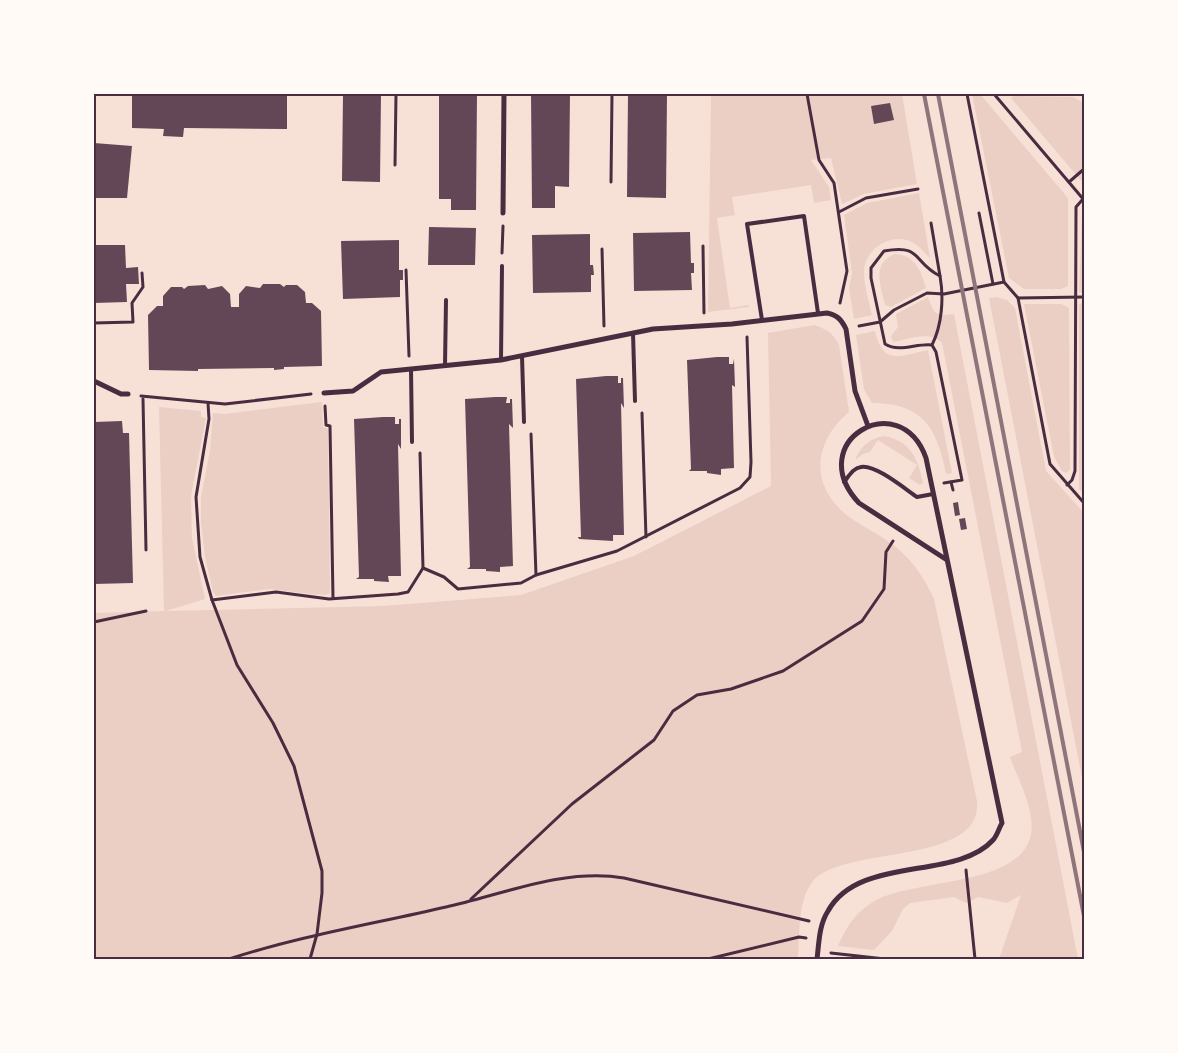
<svg xmlns="http://www.w3.org/2000/svg" width="1178" height="1053" font-family="Raleway,sans-serif">
	<rect width="100%" height="100%" fill="#f7e1d7"/>
	<g fill="#ebcfc5">
		<path d="M 711,94 L 902,94 L 917,184 L 864,194 L 842,204 L 831,158 L 811,160 L 829,187 L 831,200 L 814,203 L 811,185 L 732,197 L 735,215 L 717,218 L 730,308 L 749,305 L 749,307 L 708,312 Z"/>
		<path d="M 972,94 L 980,94 L 1068,198 L 1068,286 L 1061,289 L 1024,289 L 1009,278 Z"/>
		<path d="M 1014,96 L 1073,97 L 1084,103 L 1084,184 L 1011,98 Z"/>
		<path d="M 919,193 L 930,258 C 924,253 920,246 912,242 C 891,232 864,249 864,272 C 864,286 869,301 872,315 L 854,319 L 849,288 L 852,273 L 844,215 L 867,203 Z"/>
		<path d="M 1082,213 L 1084,215 L 1084,293 L 1079,292 Z"/>
		<path d="M 895,254 C 915,255 921,271 926,288 L 891,307 L 885,305 C 881,286 871,263 895,254 Z"/>
		<path d="M 928,297 C 934,315 936,316 954,314 L 1078,959 L 999,959 L 1021,895 L 1007,903 L 978,897 L 966,903 L 954,897 L 910,903 L 903,909 L 892,931 L 874,950 L 838,946 C 846,927 855,913 873,902 C 912,878 1021,888 1031,834 C 1035,809 1018,780 1010,757 L 1022,752 L 942,343 C 929,330 909,339 893,342 L 891,336 L 898,327 L 896,314 Z"/>
		<path d="M 996,297 L 1007,300 L 1015,308 L 1046,471 L 1084,513 L 1084,788 L 989,298 Z"/>
		<path d="M 1084,301 L 1084,495 L 1079,489 L 1079,305 Z"/>
		<path d="M 1024,304 L 1061,304 L 1069,308 L 1070,470 L 1066,473 L 1062,471 L 1054,457 Z"/>
		<path d="M 814,325 C 827,329 833,333 839,345 L 849,412 C 813,442 809,486 848,516 C 863,527 881,535 896,547 C 913,561 925,579 934,599 L 977,801 C 983,866 844,845 813,881 C 797,901 800,935 798,959 L 94,959 L 94,613 L 164,611 L 159,407 L 201,411 L 201,417 L 206,418 L 191,496 L 192,538 L 205,599 L 166,611 L 383,606 L 521,595 L 634,556 L 771,486 L 768,333 Z"/>
		<path d="M 875,331 C 883,366 900,356 928,350 L 952,473 L 946,474 C 937,428 923,403 872,403 L 864,389 L 856,335 Z"/>
		<path d="M 322,402 L 323,427 L 328,429 L 330,593 L 326,595 L 310,594 L 269,589 L 216,596 L 213,592 L 205,557 L 201,522 L 201,497 L 210,450 L 213,413 L 224,414 Z"/>
		<path d="M 884,436 C 911,441 918,459 923,483 L 920,485 L 909,478 L 917,465 L 878,440 L 870,452 L 863,454 L 855,460 C 861,446 869,439 884,436 Z"/>
	</g>
	<g fill="#644757">
		<path d="M 132,94 L 287,94 L 287,129 L 184,128 L 183,137 L 163,136 L 164,129 L 132,128 Z"/>
		<path d="M 343,94 L 381,94 L 380,182 L 342,181 Z"/>
		<path d="M 439,94 L 477,94 L 476,210 L 451,210 L 451,199 L 439,199 Z"/>
		<path d="M 531,94 L 570,94 L 569,187 L 555,186 L 555,208 L 532,208 Z"/>
		<path d="M 628,94 L 667,94 L 666,198 L 627,197 Z"/>
		<path d="M 890,103 L 894,120 L 874,124 L 871,106 Z"/>
		<path d="M 94,143 L 132,146 L 127,198 L 94,198 Z"/>
		<path d="M 429,227 L 476,228 L 475,265 L 428,265 Z"/>
		<path d="M 690,232 L 691,263 L 694,263 L 694,273 L 691,273 L 692,290 L 634,291 L 633,233 Z"/>
		<path d="M 590,234 L 590,265 L 593,265 L 594,275 L 591,275 L 591,292 L 533,293 L 532,235 Z"/>
		<path d="M 399,240 L 399,270 L 403,270 L 403,280 L 400,280 L 400,297 L 343,299 L 341,241 Z"/>
		<path d="M 94,245 L 125,245 L 126,268 L 138,267 L 139,284 L 126,284 L 127,302 L 94,303 Z"/>
		<path d="M 263,284 L 280,284 L 284,287 L 286,285 L 297,285 L 305,292 L 306,303 L 312,303 L 321,311 L 322,366 L 284,367 L 284,369 L 274,370 L 274,368 L 198,369 L 198,371 L 149,370 L 148,315 L 157,306 L 163,306 L 163,296 L 171,287 L 182,287 L 184,289 L 188,286 L 205,285 L 208,289 L 222,286 L 230,294 L 231,307 L 239,307 L 239,294 L 246,286 L 260,288 Z"/>
		<path d="M 717,357 L 729,357 L 729,364 L 733,364 L 734,359 L 735,387 L 732,385 L 734,468 L 721,469 L 721,475 L 707,473 L 707,471 L 689,471 L 691,469 L 687,360 Z"/>
		<path d="M 606,376 L 618,376 L 618,383 L 621,383 L 621,378 L 623,378 L 624,408 L 621,403 L 624,535 L 613,535 L 613,541 L 579,539 L 578,537 L 581,537 L 576,379 Z"/>
		<path d="M 495,397 L 507,397 L 506,403 L 510,403 L 510,399 L 512,399 L 513,428 L 509,424 L 513,566 L 500,567 L 500,572 L 486,571 L 486,569 L 467,569 L 470,567 L 465,399 Z"/>
		<path d="M 383,417 L 395,417 L 395,424 L 399,424 L 399,419 L 401,419 L 401,449 L 398,444 L 401,576 L 388,576 L 389,582 L 374,581 L 374,579 L 356,579 L 359,577 L 354,419 Z"/>
		<path d="M 122,421 L 123,433 L 129,433 L 133,583 L 94,584 L 94,422 Z"/>
		<path d="M 958,502 L 960,515 L 955,516 L 953,503 Z"/>
		<path d="M 965,518 L 967,529 L 961,530 L 959,519 Z"/>
	</g>
	<g fill="none" stroke-linecap="round" stroke-linejoin="round">
		<g stroke="#4a2c40" stroke-width="3">
			<path d="M 807,94 L 819,160 L 834,183 L 847,271 L 840,303"/>
			<path d="M 967,94 L 1004,282 L 1018,298 L 1050,464 L 1084,503"/>
			<path d="M 994,94 L 1084,200"/>
			<path d="M 395,165 L 396,94"/>
			<path d="M 611,182 L 612,94"/>
			<path d="M 1069,182 L 1084,169"/>
			<path d="M 839,212 L 866,198 L 918,189"/>
			<path d="M 979,213 L 993,284"/>
			<path d="M 931,223 L 940,276"/>
			<path d="M 703,246 L 704,313"/>
			<path d="M 602,249 L 604,326"/>
			<path d="M 502,253 L 503,226"/>
			<path d="M 406,270 L 409,356"/>
			<path d="M 1018,298 L 1084,297"/>
			<path d="M 94,323 L 133,322 L 132,303 L 143,287 L 142,273"/>
			<path d="M 859,326 L 880,322 L 894,310 L 927,293 L 944,294 L 1004,282"/>
			<path d="M 932,345 C 942,325 944,298 940,276 C 912,262 923,244 884,251 L 871,268 L 871,278 L 885,344 C 900,353 916,343 932,345 L 936,352 L 962,480 L 944,483"/>
			<path d="M 141,396 L 225,404 L 311,394"/>
			<path d="M 143,399 L 146,550"/>
			<path d="M 208,403 L 209,419 L 196,497 L 200,557 L 212,600 L 237,665 L 273,723 L 294,766 L 322,871 L 322,893 L 317,934 L 310,959"/>
			<path d="M 325,406 L 326,425 L 330,426 L 333,598"/>
			<path d="M 642,413 L 646,537"/>
			<path d="M 531,434 L 536,575"/>
			<path d="M 420,453 L 423,568"/>
			<path d="M 951,482 L 953,490"/>
			<path d="M 1067,485 L 1072,480 L 1075,471 L 1076,207 L 1083,199"/>
			<path d="M 1084,513 L 1084,514"/>
			<path d="M 212,600 L 276,592 L 329,599 L 398,594 L 408,592 L 423,568 L 444,577 L 458,589 L 521,583 L 536,575 L 617,551 L 740,488 L 750,477 L 751,462 L 747,337"/>
			<path d="M 94,622 L 146,611"/>
			<path d="M 966,870 L 975,959"/>
			<path d="M 471,899 L 572,804 L 654,740 L 673,711 L 697,695 L 731,689 L 783,671 L 862,621 L 884,589 L 886,552 L 893,541"/>
			<path d="M 831,953 L 885,959"/>
			<path d="M 229,959 C 300,936 373,924 446,907 C 504,894 564,868 624,878 L 809,921"/>
			<path d="M 708,959 L 799,937 L 806,938"/>
		</g>
		<g stroke="#4a2c40" stroke-width="4">
			<path d="M 762,320 L 747,224 L 804,216 L 818,313"/>
			<path d="M 633,333 L 635,401"/>
			<path d="M 522,356 L 524,422"/>
			<path d="M 501,360 L 502,266"/>
			<path d="M 445,366 L 446,300"/>
			<path d="M 411,369 L 412,442"/>
			<path d="M 844,482 C 849,476 853,468 861,467 C 875,464 905,489 917,497 L 933,494"/>
		</g>
		<g stroke="#4a2c40" stroke-width="5">
			<path d="M 503,213 L 504,94"/>
			<path d="M 94,381 L 121,394 L 128,394"/>
			<path d="M 324,393 L 353,391 L 381,372 L 501,360 L 653,329 L 732,324 L 827,313 C 837,315 841,319 846,329 L 855,391 L 868,426"/>
			<path d="M 817,959 C 819,943 819,925 828,911 C 859,855 956,881 993,840 C 997,836 999,828 1002,823 L 926,458 C 900,385 802,442 859,503 L 947,560"/>
		</g>
		<g stroke="#8f747c" stroke-width="4">
			<path d="M 924,94 L 1084,916"/>
			<path d="M 938,94 L 1084,852"/>
		</g>
	</g>
	<rect width="1178" height="1053" fill="none" stroke="#fffaf5" stroke-width="190"/>
	<rect x="95" y="95" width="988" height="863" fill="none" stroke="#4a2c40" stroke-width="2"/>
</svg>
